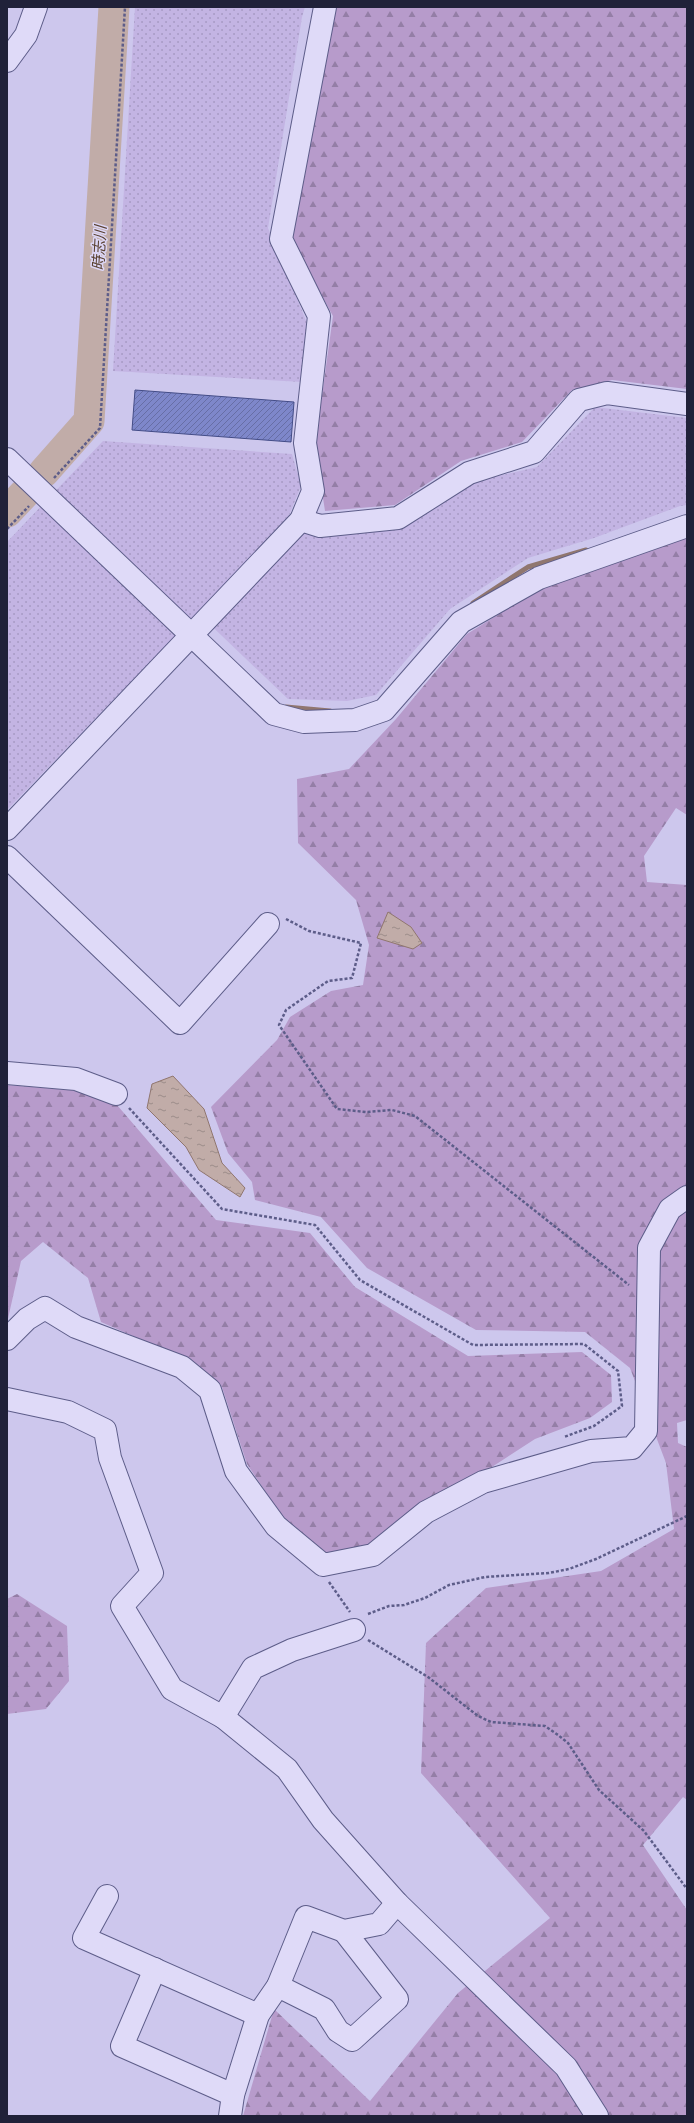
<svg xmlns="http://www.w3.org/2000/svg" width="694" height="2123" font-family="Spectral,'Noto Sans JP',serif">
	<defs>
		<pattern id="farmland-dots" width="8" height="8" patternUnits="userSpaceOnUse"><rect width="8" height="8" fill="#c3b4e3"/><path d="M2 2h.1M6 6h.1" fill="none" stroke="#a79ac4" stroke-width="1.8" stroke-linecap="round"/></pattern>
		<pattern id="forest-firs" width="22" height="20" patternUnits="userSpaceOnUse"><rect width="22" height="20" fill="#b79bcb"/><path d="M5 1l3.5 6h-7zM16 11l3.5 6h-7z" fill="#947ea6"/></pattern>
		<pattern id="water-ripples" width="26" height="14" patternUnits="userSpaceOnUse"><rect width="26" height="14" fill="#c1aca8"/><path d="M2 4q2-2 4 0t4 0M15 11q2-2 4 0t4 0" fill="none" stroke="#9c8c8a"/></pattern>
		<pattern id="building-hatch" width="6" height="6" patternUnits="userSpaceOnUse"><rect width="6" height="6" fill="#7e87ca"/><path d="M-1 1l2-2M0 6l6-6M5 7l2-2" fill="none" stroke="#676ea5"/></pattern>
	</defs>
	<rect width="100%" height="100%" fill="#cdc7ed"/>
	<g fill="url(#farmland-dots)">
		<path d="M 135,7 L 305,7 L 302,17 L 268,228 L 307,323 L 302,382 L 113,371 Z"/>
		<path d="M 595,407 L 687,418 L 687,505 L 680,506 L 594,538 L 528,558 L 450,609 L 376,695 L 347,701 L 288,699 L 198,613 L 7,810 L 7,542 L 103,441 L 292,454 L 301,486 L 288,518 L 304,533 L 327,536 L 404,528 L 476,481 L 537,467 Z"/>
	</g>
	<g fill="url(#forest-firs)">
		<path d="M 332,7 L 687,7 L 687,389 L 612,380 L 572,390 L 522,442 L 461,461 L 395,505 L 325,511 L 315,446 L 333,316 L 289,236 Z"/>
		<path d="M 687,536 L 687,815 L 676,808 L 644,856 L 647,882 L 687,885 L 687,1420 L 677,1423 L 678,1443 L 687,1447 L 687,1800 L 683,1797 L 643,1845 L 687,1910 L 687,2116 L 243,2116 L 274,2009 L 370,2101 L 458,1993 L 550,1918 L 421,1773 L 426,1643 L 486,1588 L 601,1571 L 674,1529 L 666,1463 L 630,1368 L 585,1332 L 476,1330 L 367,1268 L 321,1217 L 255,1200 L 252,1182 L 228,1153 L 211,1107 L 277,1040 L 290,1017 L 331,991 L 363,985 L 369,945 L 356,900 L 298,843 L 297,779 L 349,769 L 396,719 L 467,634 L 541,588 Z"/>
		<path d="M 7,1085 L 82,1091 L 117,1105 L 216,1220 L 310,1233 L 355,1287 L 468,1356 L 582,1352 L 611,1375 L 612,1402 L 590,1418 L 535,1439 L 370,1546 L 329,1555 L 286,1522 L 247,1464 L 222,1387 L 190,1361 L 101,1322 L 88,1278 L 43,1242 L 21,1261 L 7,1323 Z"/>
		<path d="M 17,1594 L 67,1626 L 69,1681 L 46,1709 L 7,1714 L 7,1599 Z"/>
	</g>
	<g fill="url(#water-ripples)" stroke="#90766f">
		<path d="M 388,912 L 411,927 L 422,943 L 413,949 L 377,938 Z"/>
		<path d="M 173,1076 L 204,1109 L 222,1163 L 245,1188 L 240,1197 L 199,1170 L 186,1147 L 147,1108 L 152,1084 Z"/>
	</g>
	<g fill="none" stroke-linecap="round" stroke-linejoin="round">
		<g stroke="#90766f" stroke-width="5">
			<path d="M 473,603 L 528,567 L 586,550"/>
			<path d="M 286,707 L 330,711"/>
		</g>
		<g stroke="#c1aca8" stroke-width="31">
			<path d="M 44,472 L 89,421 L 114,7"/>
			<path d="M 7,512 L 24,494"/>
		</g>
	</g>
	<path fill="url(#building-hatch)" stroke="#434c87" d="M 135,390 L 294,402 L 291,442 L 132,430 Z"/>
	<g fill="none" stroke-linecap="round" stroke-linejoin="round">
		<g stroke="#5d5d89" stroke-width="24">
			<g id="minor">
				<path d="M 7,61 L 26,35 L 36,7"/>
				<path d="M 7,459 L 274,714 L 304,722 L 355,720 L 384,710 L 461,622 L 539,578 L 687,526"/>
				<path d="M 301,520 L 320,526 L 398,518 L 469,473 L 534,452 L 579,400 L 607,393 L 687,404"/>
				<path d="M 7,829 L 301,520 L 313,491 L 305,443 L 319,316 L 281,239 L 325,7"/>
				<path d="M 7,857 L 180,1023 L 268,924"/>
				<path d="M 7,1073 L 76,1079 L 116,1094"/>
				<path d="M 7,1339 L 27,1319 L 45,1308 L 76,1327 L 182,1367 L 210,1390 L 236,1471 L 276,1526 L 323,1565 L 373,1555 L 426,1512 L 483,1482 L 591,1451 L 632,1448 L 646,1431 L 649,1248 L 670,1209 L 687,1197"/>
				<path d="M 7,1399 L 68,1412 L 105,1430 L 110,1458 L 152,1573 L 122,1606 L 172,1689 L 223,1717 L 287,1769 L 323,1820 L 397,1903 L 566,2067 L 597,2116"/>
				<path d="M 223,1717 L 253,1668 L 292,1650 L 354,1630"/>
				<path d="M 107,1896 L 84,1938 L 258,2015"/>
				<path d="M 155,1969 L 122,2046 L 233,2095"/>
				<path d="M 278,1986 L 324,2009 L 338,2031 L 352,2040 L 397,1999 L 344,1931"/>
				<path d="M 230,2116 L 233,2095 L 258,2015 L 278,1986 L 306,1917 L 344,1931 L 379,1924 L 397,1903"/>
			</g>
		</g>
		<g stroke="#5d5d89" stroke-width="2.5" stroke-dasharray="3 2" stroke-linecap="butt">
			<path d="M 54,478 L 100,428 L 125,7"/>
			<path d="M 7,529 L 29,506"/>
			<path d="M 286,919 L 309,931 L 361,943 L 352,978 L 328,981 L 286,1010 L 279,1025 L 337,1109 L 366,1112 L 392,1110 L 415,1116 L 629,1285"/>
			<path d="M 129,1108 L 222,1209 L 315,1225 L 360,1280 L 473,1345 L 584,1344 L 618,1371 L 622,1406 L 594,1426 L 564,1437"/>
			<path d="M 329,1582 L 350,1612"/>
			<path d="M 368,1614 L 389,1606 L 404,1605 L 425,1598 L 449,1585 L 485,1577 L 549,1573 L 569,1569 L 596,1559 L 687,1516"/>
			<path d="M 368,1640 L 428,1677 L 478,1716 L 491,1722 L 545,1726 L 558,1735 L 568,1743 L 599,1790 L 644,1831 L 687,1889"/>
		</g>
		<use href="#minor" stroke="#dfdaf8" stroke-width="22"/>
	</g>
	<g text-anchor="middle" dominant-baseline="central" stroke-width="3" stroke-linejoin="round" paint-order="stroke">
		<g font-size="15" font-style="italic" fill="#594030" stroke="#dcd6f5">
			<text transform="translate(100 248) rotate(-87)">時志川</text>
		</g>
	</g>
	<rect width="694" height="2123" fill="none" stroke="#202139" stroke-width="16"/>
</svg>
